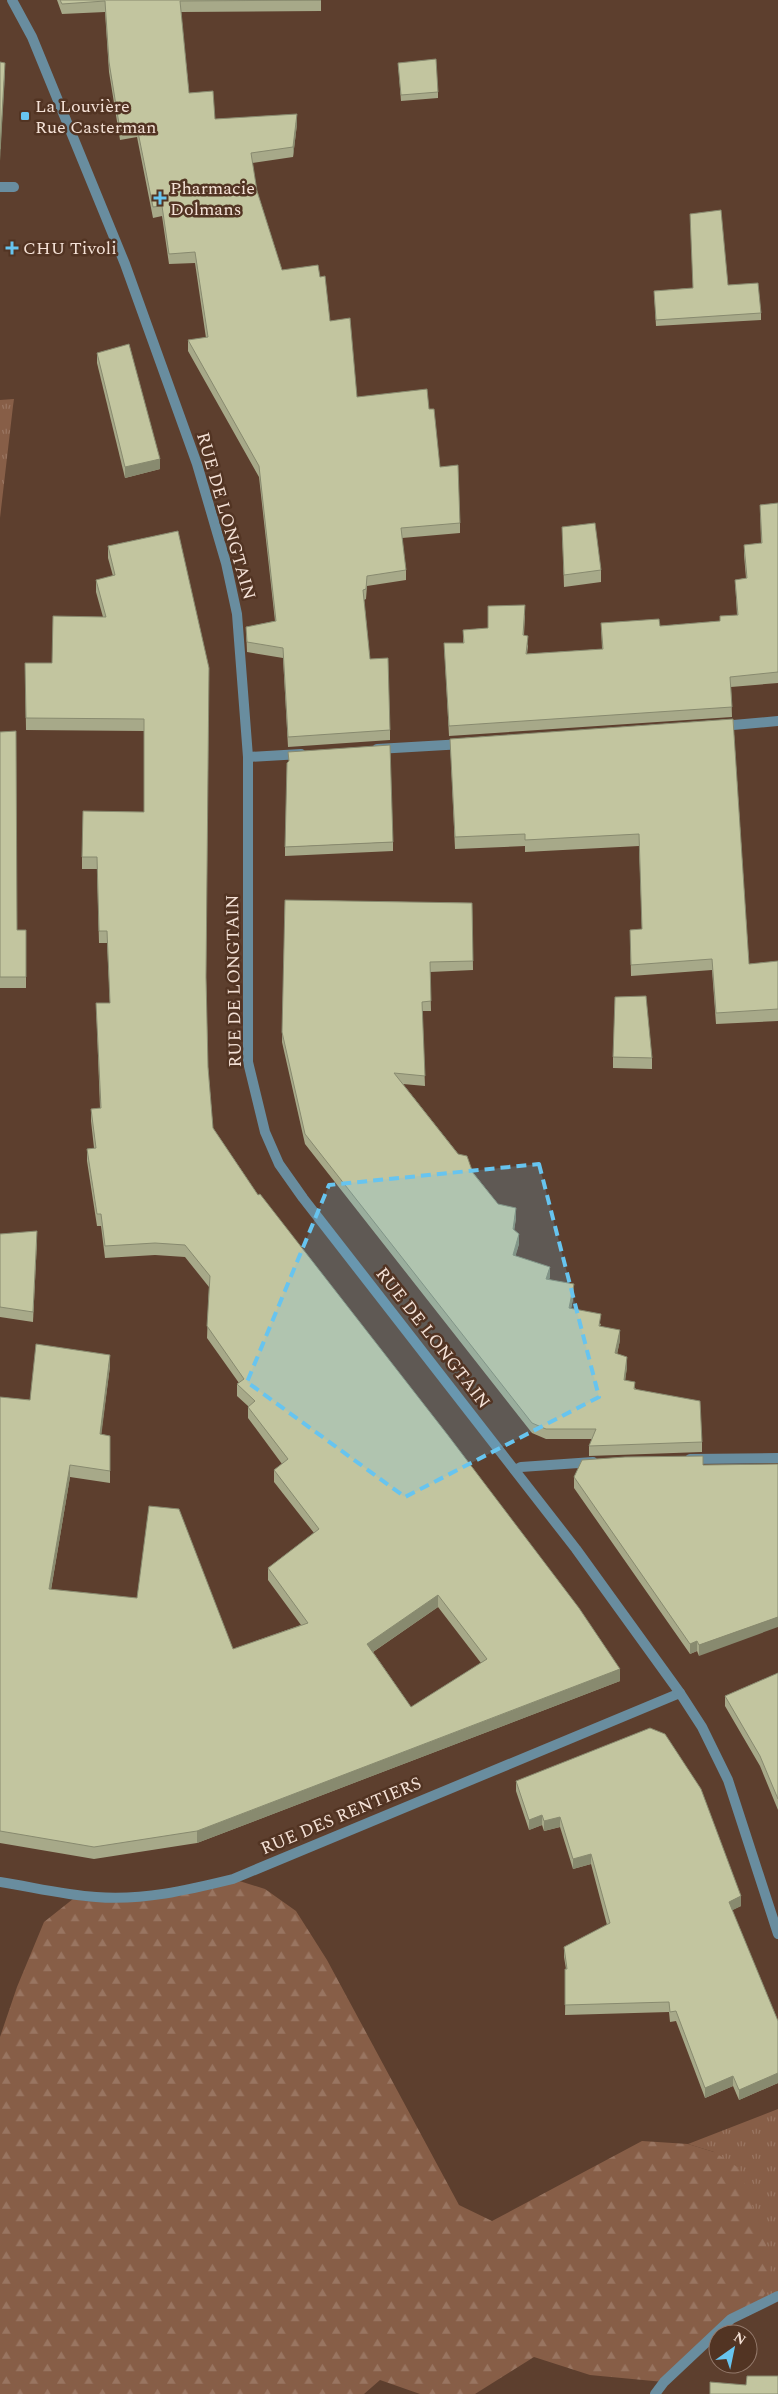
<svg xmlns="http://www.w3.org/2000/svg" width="778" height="2394" font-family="Spectral,serif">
	<defs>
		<pattern id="grass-tufts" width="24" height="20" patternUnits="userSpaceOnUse" patternTransform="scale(1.25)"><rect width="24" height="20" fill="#875e47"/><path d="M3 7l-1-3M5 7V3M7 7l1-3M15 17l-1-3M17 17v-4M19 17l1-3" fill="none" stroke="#997561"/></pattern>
		<pattern id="forest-firs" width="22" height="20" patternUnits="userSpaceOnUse" patternTransform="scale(1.25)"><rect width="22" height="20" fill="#875e47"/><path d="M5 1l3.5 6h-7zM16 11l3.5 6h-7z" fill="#997561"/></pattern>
	</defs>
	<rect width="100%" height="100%" fill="#5d3f2e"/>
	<g fill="url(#grass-tufts)">
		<path d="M 14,399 L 13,406 L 0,518 L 0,400 Z"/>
		<path d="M 778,2109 L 778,2296 L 759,2304 L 714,2152 L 688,2144 Z"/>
	</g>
	<path fill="url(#forest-firs)" d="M 233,1879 L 265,1889 L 296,1911 L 327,1960 L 459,2205 L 492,2221 L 642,2141 L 688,2144 L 714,2152 L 739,2168 L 771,2259 L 769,2286 L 759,2304 L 731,2319 L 664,2382 L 590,2375 L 534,2357 L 475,2394 L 420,2394 L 380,2380 L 364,2394 L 0,2394 L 0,2037 L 17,1987 L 44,1922 L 78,1895 L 142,1897 Z"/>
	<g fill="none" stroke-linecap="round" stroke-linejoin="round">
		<path stroke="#698d9f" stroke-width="10" d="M 655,2394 L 664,2382 L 731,2319 L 778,2296"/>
		<path stroke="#698d9f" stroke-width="10" d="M 0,187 L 14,187"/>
		<g stroke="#698d9f" stroke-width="10">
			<path d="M 722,726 L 778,721"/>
			<path d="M 377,749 L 463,744"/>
			<path d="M 248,757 L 301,754"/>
			<path d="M 690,1459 L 778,1458"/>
			<path d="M 515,1470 L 521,1467 L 593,1462"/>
			<path d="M 0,1882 C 32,1887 64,1895 96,1897 C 142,1901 188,1890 233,1879 L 680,1693"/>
		</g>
		<path stroke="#698d9f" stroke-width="10" d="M 12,0 L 32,37 L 125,264 L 197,464 L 226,563 L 237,614 L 248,757 L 248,1062 L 265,1132 L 279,1164 L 303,1198 L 576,1549 L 680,1693 L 702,1727 L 728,1780 L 778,1934"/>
	</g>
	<g fill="#a7a989" fill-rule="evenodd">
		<path d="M 57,0 L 321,0 L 321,11 L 181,12 L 189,93 L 215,119 L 297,124 L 293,157 L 252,163 L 257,191 L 282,270 L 330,321 L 357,397 L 429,409 L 440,467 L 460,523 L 460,533 L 402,538 L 406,570 L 406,580 L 367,586 L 366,599 L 364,600 L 370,659 L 390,730 L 390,740 L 288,747 L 283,658 L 247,652 L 246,627 L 275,621 L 259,477 L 188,351 L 188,340 L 206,338 L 195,263 L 169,264 L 162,216 L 153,218 L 137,137 L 120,140 L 109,72 L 105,12 L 62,14 Z"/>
		<path d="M 398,63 L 438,92 L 438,98 L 401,101 Z"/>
		<path d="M 728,285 L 761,313 L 761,320 L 656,326 L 654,291 Z"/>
		<path d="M 97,353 L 160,469 L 125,478 L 97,363 Z"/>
		<path d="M 778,503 L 778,683 L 731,687 L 732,717 L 449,736 L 444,643 L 463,643 L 463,630 L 488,628 L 525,615 L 524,635 L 528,646 L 527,654 L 602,649 L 601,623 L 660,626 L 720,621 L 737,615 L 735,580 L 746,578 L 744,555 L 744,545 L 761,543 L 760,505 Z"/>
		<path d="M 562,527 L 601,570 L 601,582 L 564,587 Z"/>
		<path d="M 178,531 L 206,980 L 208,1067 L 213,1128 L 258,1195 L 620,1681 L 197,1843 L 94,1859 L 0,1843 L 0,1397 L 30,1400 L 110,1366 L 101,1434 L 110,1436 L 110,1483 L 70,1477 L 51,1590 L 233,1649 L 301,1625 L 268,1580 L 268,1568 L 314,1533 L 274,1482 L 274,1470 L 282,1464 L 248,1418 L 248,1406 L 237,1396 L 237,1384 L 239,1383 L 207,1338 L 209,1287 L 185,1257 L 155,1255 L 105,1258 L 101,1226 L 97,1226 L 87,1161 L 87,1149 L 94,1148 L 91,1121 L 91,1109 L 100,1108 L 96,1003 L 110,1003 L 107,943 L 99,943 L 97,869 L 82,869 L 82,857 L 144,812 L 144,731 L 26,730 L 25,663 L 52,663 L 103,617 L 96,592 L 96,580 L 113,576 L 108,558 L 108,546 ZM 438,1607 L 481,1663 L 411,1707 L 373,1652 Z"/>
		<path d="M 733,719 L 749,964 L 778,961 L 778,1021 L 716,1024 L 712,970 L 631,976 L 630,930 L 642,929 L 639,846 L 525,852 L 525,846 L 455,849 L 450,739 Z"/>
		<path d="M 0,732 L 17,930 L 26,930 L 26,988 L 0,988 Z"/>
		<path d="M 393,842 L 393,851 L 285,856 L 285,847 Z"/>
		<path d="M 285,900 L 472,903 L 473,970 L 430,972 L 431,1011 L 422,1011 L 425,1086 L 403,1084 L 498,1204 L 516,1218 L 514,1230 L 519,1244 L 515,1256 L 550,1277 L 549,1279 L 574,1294 L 571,1309 L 601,1324 L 600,1326 L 620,1340 L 617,1354 L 627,1367 L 625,1380 L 702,1442 L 702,1452 L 589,1456 L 589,1446 L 592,1439 L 546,1439 L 532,1433 L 305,1144 L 282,1042 Z"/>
		<path d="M 613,1057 L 652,1058 L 652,1069 L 613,1068 Z"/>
		<path d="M 0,1234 L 37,1241 L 33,1322 L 0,1317 Z"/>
		<path d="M 703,1456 L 699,1656 L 697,1651 L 690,1654 L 574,1488 L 574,1477 Z"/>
		<path d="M 778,1673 L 778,1810 L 760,1766 L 725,1706 L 725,1696 Z"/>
		<path d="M 516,1781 L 741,1906 L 732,1910 L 778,2021 L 778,2083 L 739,2100 L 733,2086 L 705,2098 L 676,2021 L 670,2022 L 669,2012 L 565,2015 L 566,1969 L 564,1957 L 564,1947 L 607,1925 L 591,1864 L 573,1869 L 560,1827 L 544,1831 L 542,1825 L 529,1830 L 516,1791 Z"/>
	</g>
	<g fill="#888a6f">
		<path d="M 5,63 L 5,75 L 0,161 L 0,149 Z"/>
		<path d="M 297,114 L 297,124 L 293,157 L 293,147 Z"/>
		<path d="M 160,459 L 160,469 L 125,478 L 125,467 Z"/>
		<path d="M 516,1208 L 516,1218 L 513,1239 L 513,1229 Z"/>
		<path d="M 519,1234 L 519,1244 L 513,1265 L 513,1255 Z"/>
		<path d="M 550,1267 L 550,1277 L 546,1288 L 546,1279 Z"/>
		<path d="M 574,1284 L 574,1294 L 569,1318 L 569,1308 Z"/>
		<path d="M 620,1330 L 620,1340 L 615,1363 L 615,1353 Z"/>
		<path d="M 110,1355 L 110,1366 L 100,1446 L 100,1434 Z"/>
		<path d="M 627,1357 L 627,1367 L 624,1390 L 624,1380 Z"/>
		<path d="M 70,1465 L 70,1477 L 49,1601 L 49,1589 Z"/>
		<path d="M 438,1595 L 438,1607 L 367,1656 L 367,1644 Z"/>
		<path d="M 778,1617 L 778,1627 L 699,1656 L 699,1645 Z"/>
		<path d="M 697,1641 L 697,1651 L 690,1654 L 690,1644 Z"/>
		<path d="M 620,1669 L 620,1681 L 197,1843 L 197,1831 Z"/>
		<path d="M 542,1815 L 542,1825 L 529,1830 L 529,1820 Z"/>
		<path d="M 560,1817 L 560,1827 L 544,1831 L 544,1821 Z"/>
		<path d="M 591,1854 L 591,1864 L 573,1869 L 573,1859 Z"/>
		<path d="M 741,1896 L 741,1906 L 729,1912 L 729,1902 Z"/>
		<path d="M 778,2073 L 778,2083 L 739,2100 L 739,2090 Z"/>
		<path d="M 733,2076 L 733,2086 L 705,2098 L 705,2088 Z"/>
	</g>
	<g fill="#c2c59f" stroke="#888a6f" fill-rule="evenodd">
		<path d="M 60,0 L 321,0 L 180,1 L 189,93 L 213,91 L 215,119 L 297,114 L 293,147 L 251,153 L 257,191 L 282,270 L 318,265 L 320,277 L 325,276 L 330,321 L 350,318 L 357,397 L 427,389 L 429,409 L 434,409 L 440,467 L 458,465 L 460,523 L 401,528 L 406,570 L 367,576 L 366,589 L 363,590 L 370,659 L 388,658 L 390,730 L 288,737 L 283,648 L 247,642 L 246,627 L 276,621 L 259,466 L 188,340 L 208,337 L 195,252 L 169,254 L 162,206 L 153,207 L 137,127 L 120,130 L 109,62 L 105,1 L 62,4 Z"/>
		<path d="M 436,59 L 438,92 L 401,95 L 398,63 Z"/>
		<path d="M 0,62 L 5,63 L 0,149 Z"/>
		<path d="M 721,210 L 728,285 L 758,283 L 761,313 L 656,320 L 654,291 L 693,288 L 690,214 Z"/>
		<path d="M 129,344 L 160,459 L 125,467 L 97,353 Z"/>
		<path d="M 778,503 L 778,672 L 730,677 L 732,707 L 449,726 L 444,643 L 464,643 L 463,630 L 488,628 L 488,606 L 525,605 L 523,635 L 528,636 L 526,654 L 603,649 L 601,623 L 659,619 L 660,626 L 720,621 L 720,616 L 738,615 L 735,580 L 747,578 L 744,545 L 762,543 L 760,505 Z"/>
		<path d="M 595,523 L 601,570 L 564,575 L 562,527 Z"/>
		<path d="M 178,531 L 209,668 L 206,977 L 208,1067 L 213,1128 L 258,1195 L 260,1194 L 447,1434 L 579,1608 L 620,1669 L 197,1831 L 94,1847 L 0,1831 L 0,1397 L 30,1400 L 36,1344 L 110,1355 L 100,1434 L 110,1436 L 110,1471 L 70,1465 L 49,1589 L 137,1598 L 149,1506 L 179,1509 L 233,1649 L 308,1623 L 268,1568 L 319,1529 L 274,1470 L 288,1459 L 248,1407 L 255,1401 L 237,1384 L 244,1379 L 207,1326 L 210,1276 L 185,1245 L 155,1243 L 105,1246 L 101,1214 L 97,1214 L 87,1149 L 96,1148 L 91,1109 L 101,1108 L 96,1003 L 110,1003 L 107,931 L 99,931 L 97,857 L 82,857 L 83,811 L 144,812 L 144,719 L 26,718 L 25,663 L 52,663 L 53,616 L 106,617 L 96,580 L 115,575 L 108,546 ZM 438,1595 L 487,1659 L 411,1707 L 367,1644 Z"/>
		<path d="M 733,719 L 749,964 L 778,961 L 778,1009 L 716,1013 L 712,959 L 631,965 L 630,930 L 642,929 L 639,834 L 525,840 L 525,834 L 455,837 L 450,739 Z"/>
		<path d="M 16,731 L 17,930 L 26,930 L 26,977 L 0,977 L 0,732 Z"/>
		<path d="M 390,745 L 393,842 L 285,847 L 287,763 L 289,761 L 288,752 Z"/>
		<path d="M 285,900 L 472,903 L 473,961 L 430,962 L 431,1001 L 422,1002 L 425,1076 L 394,1073 L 458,1154 L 467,1156 L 473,1173 L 498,1204 L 516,1208 L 513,1229 L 519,1234 L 513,1255 L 550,1267 L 546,1279 L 574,1284 L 569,1308 L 601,1314 L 599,1326 L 620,1330 L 615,1353 L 627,1357 L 624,1380 L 635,1382 L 634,1389 L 700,1401 L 702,1442 L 589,1446 L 596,1429 L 546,1429 L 532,1423 L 305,1134 L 282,1032 Z"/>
		<path d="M 646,996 L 652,1058 L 613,1057 L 615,997 Z"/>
		<path d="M 37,1231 L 33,1312 L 0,1307 L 0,1234 Z"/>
		<path d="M 703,1456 L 703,1465 L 778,1464 L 778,1617 L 699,1645 L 697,1641 L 690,1644 L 574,1477 L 582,1460 L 625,1457 Z"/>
		<path d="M 778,1673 L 778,1799 L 760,1756 L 725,1696 Z"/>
		<path d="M 650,1728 L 665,1734 L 701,1789 L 741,1896 L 729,1902 L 778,2021 L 778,2073 L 739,2090 L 733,2076 L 705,2088 L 676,2011 L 670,2012 L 669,2002 L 565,2005 L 565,1969 L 567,1969 L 564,1947 L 610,1923 L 591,1854 L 573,1859 L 560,1817 L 544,1821 L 542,1815 L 529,1820 L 516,1781 Z"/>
		<path d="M 747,2376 L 778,2376 L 778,2394 L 710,2394 L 710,2382 L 746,2385 Z"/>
	</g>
	<path fill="#67c4ef" fill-opacity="0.2" stroke="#67c4ef" stroke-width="4" stroke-dasharray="10 6" stroke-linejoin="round" d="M 539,1164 L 599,1397 L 405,1497 L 247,1382 L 329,1185 Z"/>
	<g fill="#67c4ef" stroke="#523423" stroke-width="2">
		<rect x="20" y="111" width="10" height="10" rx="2.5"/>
		<path d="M157.5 190.5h5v5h5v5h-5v5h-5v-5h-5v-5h5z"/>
		<path d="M9.5 240.5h5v5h5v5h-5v5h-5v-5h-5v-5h5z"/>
	</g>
	<g text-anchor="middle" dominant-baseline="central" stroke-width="5" stroke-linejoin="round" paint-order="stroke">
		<g font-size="18" fill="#f4e1d6" stroke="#523423" text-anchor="start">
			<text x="35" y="106">La Louvière<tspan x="35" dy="21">Rue Casterman</tspan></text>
			<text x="170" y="188">Pharmacie<tspan x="170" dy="21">Dolmans</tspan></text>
			<text x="23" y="248">CHU Tivoli</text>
		</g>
		<g font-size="18" fill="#f4e1d6" stroke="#523423">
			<text transform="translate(226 516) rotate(74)">RUE DE LONGTAIN</text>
			<text transform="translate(234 981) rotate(-91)">RUE DE LONGTAIN</text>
			<text transform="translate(433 1338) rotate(52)">RUE DE LONGTAIN</text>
			<text transform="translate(341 1816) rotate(-23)">RUE DES RENTIERS</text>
		</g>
	</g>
	<g transform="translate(733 2349) rotate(33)"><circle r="24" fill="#523423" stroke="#93796b"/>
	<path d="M0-4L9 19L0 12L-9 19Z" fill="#67c4ef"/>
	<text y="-8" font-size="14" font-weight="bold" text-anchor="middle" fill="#f4e1d6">N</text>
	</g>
</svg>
